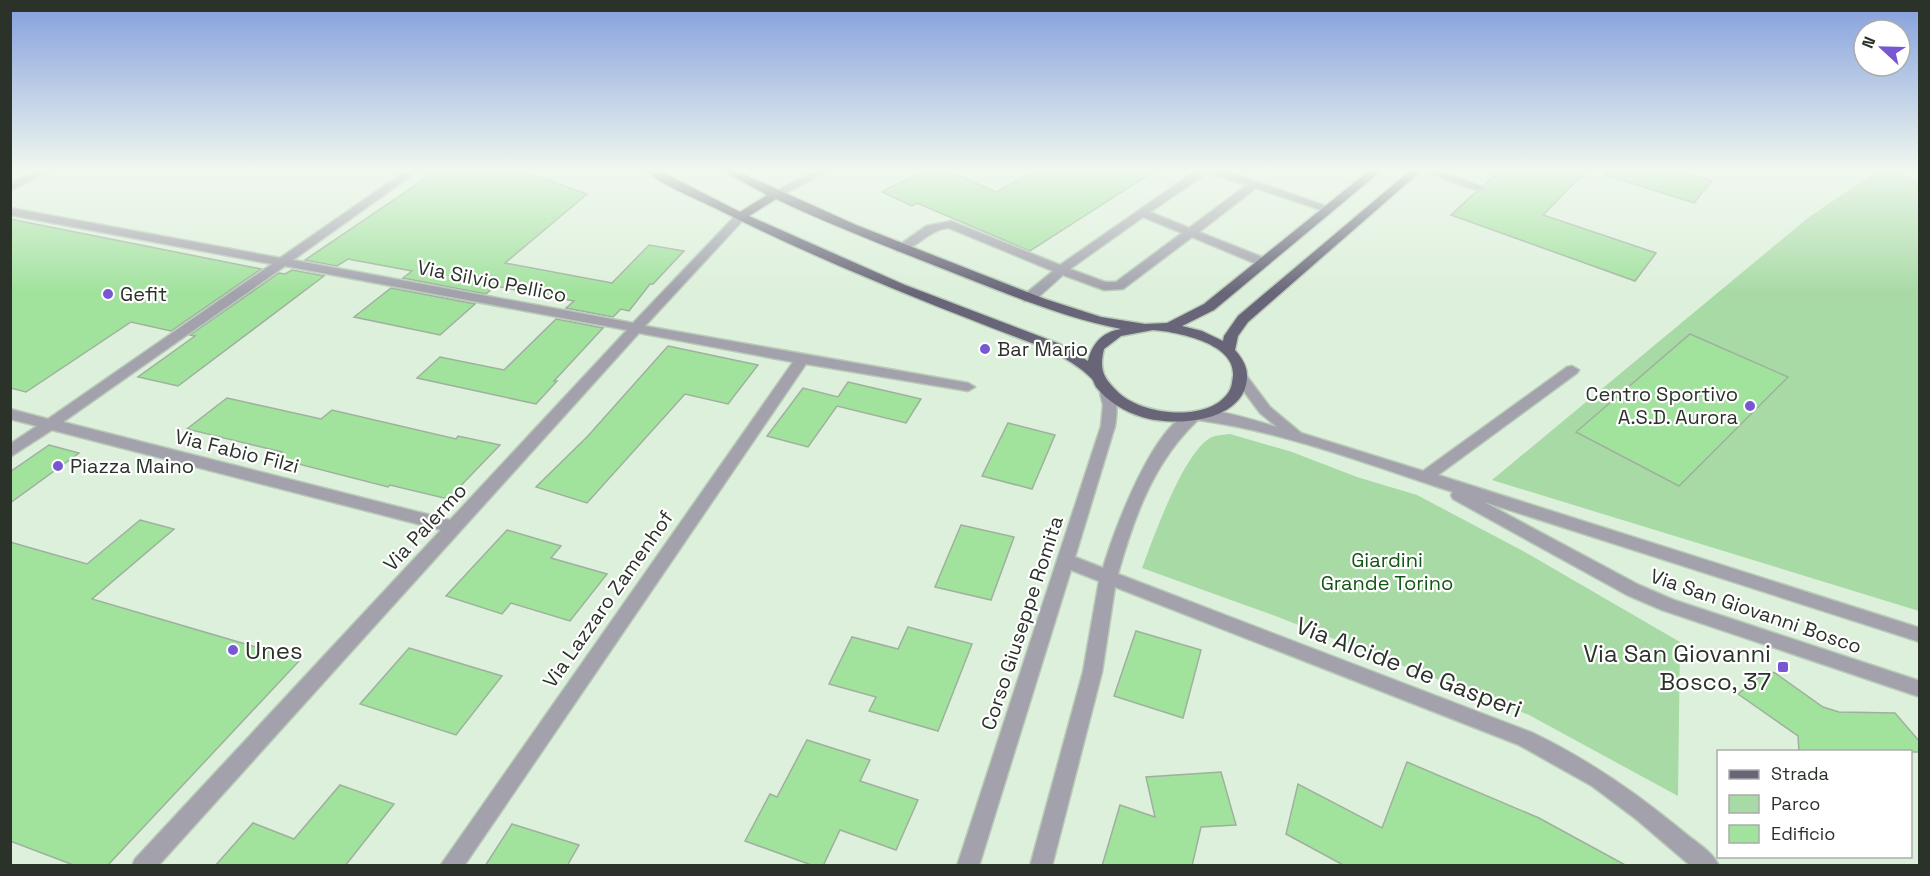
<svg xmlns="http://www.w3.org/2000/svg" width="1930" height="876" font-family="'Space Grotesk',sans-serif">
	<rect width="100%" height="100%" fill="#ddf0db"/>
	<g fill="#a8daa5">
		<path d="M 1879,170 L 1892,170 L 1919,182 L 1919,611 L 1492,480 L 1809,217 Z"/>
		<path d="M 1230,434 L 1292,452 L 1357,477 L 1417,495 L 1523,551 L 1680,642 L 1678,796 L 1529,715 L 1278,617 L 1142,568 C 1153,539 1184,450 1212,437 C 1217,435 1224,435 1230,434 Z"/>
	</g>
	<g fill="#a1e29d" stroke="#9fb19e" stroke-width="1.5">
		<path d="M 438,170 L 519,170 L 587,194 L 505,263 L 612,283 L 649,245 L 684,251 L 653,284 L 650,284 L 629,311 L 621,309 L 613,317 L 566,308 L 574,301 L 495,286 L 486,294 L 403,278 L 412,271 L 348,259 L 337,266 L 305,260 Z"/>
		<path d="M 925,170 L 946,170 L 996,192 L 1036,170 L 1156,170 L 1030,251 L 917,203 L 912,206 L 882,192 Z"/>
		<path d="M 1501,170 L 1587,170 L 1543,215 L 1656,253 L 1635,281 L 1451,215 L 1476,192 L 1484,189 L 1484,185 Z"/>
		<path d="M 1606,170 L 1676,170 L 1712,181 L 1694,203 L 1605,175 Z"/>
		<path d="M 10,219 L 261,269 L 171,331 L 131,322 L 26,392 L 10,388 Z"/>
		<path d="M 292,270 L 324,276 L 178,386 L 138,377 L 195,336 L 190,335 L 279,273 L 285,274 Z"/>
		<path d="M 391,288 L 475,304 L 440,335 L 354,317 Z"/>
		<path d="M 556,319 L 603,328 L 554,381 L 557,381 L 536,404 L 417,378 L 440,357 L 504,370 Z"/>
		<path d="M 1690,334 L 1788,377 L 1679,486 L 1576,432 Z"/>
		<path d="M 668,346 L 758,365 L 728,404 L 685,394 L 587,503 L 536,487 L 587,437 Z"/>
		<path d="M 848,382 L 921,399 L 906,423 L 837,406 L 808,447 L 767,436 L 803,388 L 838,397 Z"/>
		<path d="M 227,398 L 321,419 L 332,410 L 456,439 L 458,436 L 500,445 L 448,499 L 390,485 L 388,487 L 275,458 L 282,452 L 187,429 Z"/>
		<path d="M 1008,423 L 1055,435 L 1032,489 L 982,476 Z"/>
		<path d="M 49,445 L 79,453 L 10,503 L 10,472 Z"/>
		<path d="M 140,520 L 174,529 L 92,599 L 300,660 L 107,866 L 76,866 L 10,841 L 10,542 L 87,564 Z"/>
		<path d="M 961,525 L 1014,537 L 991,600 L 935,587 Z"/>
		<path d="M 507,530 L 561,546 L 551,558 L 607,574 L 570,621 L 511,603 L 502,614 L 446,596 Z"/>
		<path d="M 908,627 L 972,644 L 938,731 L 869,711 L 876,697 L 829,684 L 852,637 L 898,649 Z"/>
		<path d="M 1136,631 L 1201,650 L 1183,718 L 1114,696 Z"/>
		<path d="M 409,648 L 502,676 L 456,735 L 360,704 Z"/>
		<path d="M 1767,671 L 1775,673 L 1823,707 L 1839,712 L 1895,713 L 1920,742 L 1920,752 L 1799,752 L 1798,736 L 1738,694 Z"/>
		<path d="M 807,740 L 870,760 L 860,781 L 918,800 L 896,850 L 840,830 L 823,866 L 814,866 L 745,841 L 770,794 L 777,797 Z"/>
		<path d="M 1407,762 L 1539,818 L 1627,866 L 1345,866 L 1286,834 L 1298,784 L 1382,828 Z"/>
		<path d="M 1221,772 L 1236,825 L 1201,827 L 1192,866 L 1102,866 L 1120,805 L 1155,817 L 1146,777 Z"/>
		<path d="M 340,785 L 394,804 L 345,866 L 215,866 L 253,823 L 294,839 Z"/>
		<path d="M 512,824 L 579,845 L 567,866 L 485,866 Z"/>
	</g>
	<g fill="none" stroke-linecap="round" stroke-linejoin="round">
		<g stroke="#b9cab8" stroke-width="3">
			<g id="minor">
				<path d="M 37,170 L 50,170 L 10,191 L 10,183 Z"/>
				<path d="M 407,170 L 419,170 L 293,260 L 633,323 L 736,215 L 740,214 L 746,217 L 744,219 L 645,326 L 968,383 L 975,387 L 968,391 L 806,364 L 464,866 L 440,866 L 793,362 L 639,333 L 158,866 L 132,866 L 135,859 L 441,530 L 52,430 L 10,457 L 10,444 L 37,426 L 10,419 L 10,409 L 48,419 L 272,264 L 10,215 L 10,208 L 280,258 ZM 285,266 L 627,330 L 450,520 L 63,422 Z"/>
				<path d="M 817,170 L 830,170 L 780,196 L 772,196 L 770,194 Z"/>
				<path d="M 1197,170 L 1224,170 L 1334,209 L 1328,212 L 1324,211 L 1256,188 L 1199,232 L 1267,259 L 1267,265 L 1259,265 L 1192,237 L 1123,289 L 1104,290 L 1063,275 L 1034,301 L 1024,301 L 1023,298 L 1024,295 L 1053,271 L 949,228 C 929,228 912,254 897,251 L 895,248 L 926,226 L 951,221 L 1060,265 ZM 1207,173 L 1247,185 L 1189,228 L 1150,212 ZM 1143,217 L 1182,233 L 1116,282 L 1105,282 L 1070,269 Z"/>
				<path d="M 1419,170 L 1435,170 L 1483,187 L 1477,190 L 1473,189 Z"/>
				<path d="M 1572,366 L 1579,370 L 1577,373 L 1438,475 L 1920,628 L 1920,642 L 1484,502 L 1639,585 L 1674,600 L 1920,681 L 1920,697 L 1662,610 L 1627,595 L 1453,499 L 1451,495 L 1453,492 C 1370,465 1285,432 1198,420 C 1154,461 1134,517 1118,574 L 1533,733 C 1589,760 1638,794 1686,834 C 1697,843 1713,852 1719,866 L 1691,866 L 1636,819 L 1592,786 L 1519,745 L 1115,587 L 1102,672 L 1052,866 L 1030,866 L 1083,672 L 1099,581 L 1071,570 L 979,866 L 957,866 L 1101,426 L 1103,405 L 1100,393 L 1102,390 L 1112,390 C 1118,402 1117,413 1115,426 L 1075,557 L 1103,568 C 1113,533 1154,422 1192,412 C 1214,406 1254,421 1277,427 L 1260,413 L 1234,378 L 1236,375 L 1246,375 L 1270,407 L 1301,433 L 1423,471 L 1567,367 Z"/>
			</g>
		</g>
		<g stroke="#b9cab8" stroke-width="3">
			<path id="major" d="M 645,170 L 658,170 L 740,212 L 767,195 L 721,170 L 734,170 L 856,225 L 1045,299 L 1101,317 L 1145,324 L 1167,323 L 1204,304 L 1370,170 L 1382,170 L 1214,310 L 1182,326 L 1202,331 L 1223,341 L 1224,336 L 1238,316 L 1411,170 L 1422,170 L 1248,322 L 1238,336 L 1235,350 C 1243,359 1248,368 1247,379 C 1243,423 1174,427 1142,417 C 1125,412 1107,401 1096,387 C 1094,384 1094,381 1092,379 C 1081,367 1064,358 1050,350 C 939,308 827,264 721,211 C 702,201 658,184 645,170 ZM 776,199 C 837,228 901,252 964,277 C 1015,297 1066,318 1121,329 C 1102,332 1092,344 1088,361 L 1060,344 L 905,285 L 749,216 ZM 1153,330 C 1177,332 1236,343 1233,376 C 1232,382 1232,388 1228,393 C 1207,423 1143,415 1119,393 C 1103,378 1099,370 1104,349 L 1121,336 Z"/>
		</g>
		<use href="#minor" fill="#a2a1ac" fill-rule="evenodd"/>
		<use href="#major" fill="#686578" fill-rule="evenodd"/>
	</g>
	<linearGradient id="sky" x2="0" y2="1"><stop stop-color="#839edd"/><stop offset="0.58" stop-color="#f0f8ef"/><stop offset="1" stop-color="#f0f8ef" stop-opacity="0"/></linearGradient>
	<rect width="1930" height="293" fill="url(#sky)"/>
	<g fill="#7858d2" stroke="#fff" stroke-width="2">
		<circle cx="108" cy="294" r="6"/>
		<circle cx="985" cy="349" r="6"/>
		<circle cx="1750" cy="406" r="6"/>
		<circle cx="58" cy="466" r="6"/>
		<circle cx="233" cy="650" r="6"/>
		<rect x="1777" y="661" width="12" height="12" rx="3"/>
	</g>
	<g text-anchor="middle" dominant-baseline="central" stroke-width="4.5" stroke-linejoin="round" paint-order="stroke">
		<g font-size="20" fill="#2b322a" stroke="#fff">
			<text transform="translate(492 281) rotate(11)">Via Silvio Pellico</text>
			<text transform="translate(237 451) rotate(14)">Via Fabio Filzi</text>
			<text transform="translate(425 527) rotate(-47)">Via Palermo</text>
			<text transform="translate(608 599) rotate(-55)">Via Lazzaro Zamenhof</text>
			<text transform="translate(1756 611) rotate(19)">Via San Giovanni Bosco</text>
			<text transform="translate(1022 623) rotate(-72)">Corso Giuseppe Romita</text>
		</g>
		<g font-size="20" fill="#2b322a" stroke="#fff" text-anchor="start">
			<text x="120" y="294">Gefit</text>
			<text x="997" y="349">Bar Mario</text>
			<text x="1738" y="394" text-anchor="end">Centro Sportivo<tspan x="1738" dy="23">A.S.D. Aurora</tspan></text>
			<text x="70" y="466">Piazza Maino</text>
		</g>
		<g font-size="20" fill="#135514" stroke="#fff">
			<text x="1387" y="560">Giardini<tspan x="1387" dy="23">Grande Torino</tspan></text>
		</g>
		<g font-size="24" fill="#2b322a" stroke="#fff" text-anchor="start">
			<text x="245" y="650">Unes</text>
			<text x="1771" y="653" text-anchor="end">Via San Giovanni<tspan x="1771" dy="28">Bosco, 37</tspan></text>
		</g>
		<g font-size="24" fill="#2b322a" stroke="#fff">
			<text transform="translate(1409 667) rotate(21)">Via Alcide de Gasperi</text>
		</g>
	</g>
	<rect width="1930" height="876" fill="none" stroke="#2b322a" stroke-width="24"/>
	<rect x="1717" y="750" width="195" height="108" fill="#ffffff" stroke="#aaadaa" stroke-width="1.5"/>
	<rect x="1729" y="770" width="30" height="9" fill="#686578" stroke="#aaadaa" stroke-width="1.5"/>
	<text x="1771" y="780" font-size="18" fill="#2b322a">Strada</text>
	<rect x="1729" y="795" width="30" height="18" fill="#a8daa5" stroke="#aaadaa" stroke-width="1.5"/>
	<text x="1771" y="810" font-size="18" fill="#2b322a">Parco</text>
	<rect x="1729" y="825" width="30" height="18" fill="#a1e29d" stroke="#aaadaa" stroke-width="1.5"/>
	<text x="1771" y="840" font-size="18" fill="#2b322a">Edificio</text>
	<g transform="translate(1882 48) rotate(292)"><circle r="28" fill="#ffffff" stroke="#aaadaa" stroke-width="1.5"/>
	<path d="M0-4.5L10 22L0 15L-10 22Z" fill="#7858d2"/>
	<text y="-9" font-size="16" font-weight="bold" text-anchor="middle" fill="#2b322a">N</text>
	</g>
</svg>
